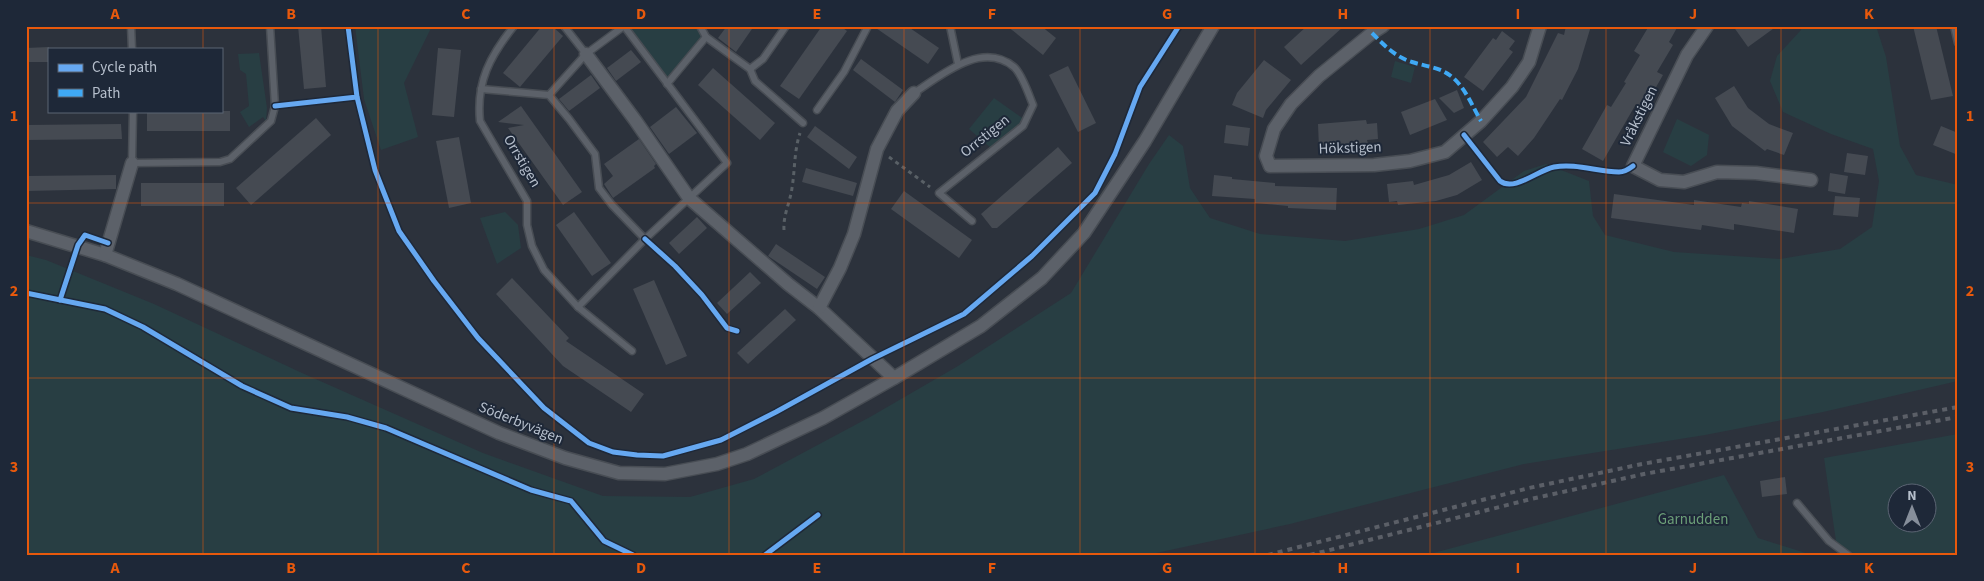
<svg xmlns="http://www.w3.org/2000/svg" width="1984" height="581" font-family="'Source Sans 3',sans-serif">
	<rect width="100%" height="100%" fill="#2c323c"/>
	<g fill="#283e43" fill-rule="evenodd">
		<path d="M 355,26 L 432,26 L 404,83 L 418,137 L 381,150 L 364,99 Z"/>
		<path d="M 624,26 L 700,26 L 706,37 L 667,84 Z"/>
		<path d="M 1802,26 L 1876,26 L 1886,57 L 1900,146 L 1916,175 L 1958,185 L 1958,381 L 1823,412 L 1705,435 L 1524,464 L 1290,524 L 1147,555 L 26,555 L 26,255 L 46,260 L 154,304 L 302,373 L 483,453 L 603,496 L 690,497 L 754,479 L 870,417 L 958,366 L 1071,293 L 1149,164 L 1169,135 L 1183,146 L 1190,188 L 1210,218 L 1260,234 L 1345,241 L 1419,229 L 1464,215 L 1524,171 L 1546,164 L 1589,181 L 1593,216 L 1605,235 L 1674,252 L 1780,259 L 1840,249 L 1872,227 L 1879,181 L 1873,149 L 1831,134 L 1783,112 L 1770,81 L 1777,56 L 1801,30 Z"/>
		<path d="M 259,53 L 267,108 L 266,121 L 263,117 L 249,127 L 240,112 L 249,106 L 246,74 L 240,70 L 238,54 Z"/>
		<path d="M 1395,61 L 1415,67 L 1411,83 L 1391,77 Z"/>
		<path d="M 994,98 L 1025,120 L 992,149 L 969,129 Z"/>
		<path d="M 1677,119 L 1709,135 L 1707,155 L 1691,166 L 1663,152 Z"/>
		<path d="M 505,212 L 518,225 L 521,248 L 497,264 L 480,218 Z"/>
		<path d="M 1958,434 L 1958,555 L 1838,555 L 1824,458 ZM 1896,494 L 1926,494 L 1926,524 L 1896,524 Z"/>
		<path d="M 1724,475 L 1758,538 L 1812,555 L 1426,555 Z"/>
	</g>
	<g fill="#454a52">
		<path d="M 298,26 L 321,26 L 326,87 L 304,89 Z"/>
		<path d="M 542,26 L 552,26 L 563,36 L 520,87 L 503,73 Z"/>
		<path d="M 727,26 L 754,26 L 736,52 L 718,38 Z"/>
		<path d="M 822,26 L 840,26 L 847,31 L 799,99 L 780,86 Z"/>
		<path d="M 873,26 L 907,26 L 939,48 L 928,64 Z"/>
		<path d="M 1007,26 L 1041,26 L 1056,38 L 1043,55 Z"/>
		<path d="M 1307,26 L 1344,26 L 1301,65 L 1284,47 Z"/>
		<path d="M 1566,26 L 1591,26 L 1578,69 L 1562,100 L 1560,99 L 1534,138 L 1518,156 L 1508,147 L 1497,157 L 1483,142 L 1526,97 L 1558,33 L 1564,35 Z"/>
		<path d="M 1649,26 L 1678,26 L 1669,42 L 1673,45 L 1657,72 L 1663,75 L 1644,108 L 1636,104 L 1603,161 L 1582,149 L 1607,105 L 1611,107 L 1626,83 L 1624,82 L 1640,55 L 1634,51 Z"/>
		<path d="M 1733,26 L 1777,26 L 1748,47 Z"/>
		<path d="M 1913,26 L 1936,26 L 1953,96 L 1931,100 Z"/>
		<path d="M 1502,31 L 1515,41 L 1509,49 L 1513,52 L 1483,91 L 1464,77 L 1493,38 L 1496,40 Z"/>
		<path d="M 49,47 L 49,62 L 26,62 L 26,48 Z"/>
		<path d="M 438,48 L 461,50 L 454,117 L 432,115 Z"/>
		<path d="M 631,50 L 641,62 L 616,81 L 607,68 Z"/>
		<path d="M 861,59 L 903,90 L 895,102 L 853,70 Z"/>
		<path d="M 1264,60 L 1291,80 L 1266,110 L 1263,118 L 1232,105 L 1237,93 Z"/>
		<path d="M 1068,66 L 1096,123 L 1078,132 L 1049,75 Z"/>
		<path d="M 713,68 L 775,123 L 760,140 L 698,85 Z"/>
		<path d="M 591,75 L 600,88 L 569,111 L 559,99 Z"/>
		<path d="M 1734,86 L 1748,108 L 1769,124 L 1793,133 L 1784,155 L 1767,149 L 1765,151 L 1732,126 L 1715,98 Z"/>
		<path d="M 1457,90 L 1464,108 L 1454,113 L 1439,98 Z"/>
		<path d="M 1435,99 L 1447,120 L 1410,135 L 1401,112 Z"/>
		<path d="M 521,106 L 582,192 L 563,205 L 508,128 L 524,125 L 498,122 Z"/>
		<path d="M 676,107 L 697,133 L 669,154 L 650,127 Z"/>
		<rect x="147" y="111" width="83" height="20"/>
		<path d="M 316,118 L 331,135 L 251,205 L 236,188 Z"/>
		<path d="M 1366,120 L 1367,124 L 1377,123 L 1378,139 L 1367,140 L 1368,144 L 1319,148 L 1318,124 Z"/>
		<path d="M 121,124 L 122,139 L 26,140 L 26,125 Z"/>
		<path d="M 1226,125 L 1250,128 L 1248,146 L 1224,143 Z"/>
		<path d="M 815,126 L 857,157 L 849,169 L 807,137 Z"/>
		<path d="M 1941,126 L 1958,133 L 1958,155 L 1933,145 Z"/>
		<path d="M 459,137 L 471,203 L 449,208 L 436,141 Z"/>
		<path d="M 639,139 L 656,164 L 654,166 L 655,168 L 613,198 L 604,184 L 613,176 L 604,164 Z"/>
		<path d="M 1058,147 L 1072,163 L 997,228 L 992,228 L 981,214 Z"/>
		<path d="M 1847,153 L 1868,156 L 1865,175 L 1844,172 Z"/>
		<path d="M 1471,162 L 1482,180 L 1457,195 L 1436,201 L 1398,205 L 1397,201 L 1389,202 L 1387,184 L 1413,181 L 1414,185 L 1449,175 Z"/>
		<path d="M 806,168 L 857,183 L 853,196 L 802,182 Z"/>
		<path d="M 1830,173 L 1848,176 L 1845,194 L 1828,191 Z"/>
		<path d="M 116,175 L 116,189 L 26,191 L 26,176 Z"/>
		<path d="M 1214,175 L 1232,177 L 1232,179 L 1275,183 L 1275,186 L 1337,188 L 1336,210 L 1288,208 L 1288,206 L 1255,203 L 1255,199 L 1212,196 Z"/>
		<rect x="141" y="183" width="83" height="23"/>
		<path d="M 904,191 L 972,240 L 959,258 L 891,209 Z"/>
		<path d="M 1614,194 L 1694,205 L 1694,200 L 1741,207 L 1742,203 L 1749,204 L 1749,201 L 1798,209 L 1794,233 L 1734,224 L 1734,230 L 1702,225 L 1701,230 L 1611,218 Z"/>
		<path d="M 1835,196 L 1860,198 L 1858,217 L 1833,215 Z"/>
		<path d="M 574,212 L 611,263 L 592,276 L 556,225 Z"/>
		<path d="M 697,217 L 707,228 L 679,254 L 669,243 Z"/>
		<path d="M 776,244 L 825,277 L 817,289 L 768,256 Z"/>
		<path d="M 750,272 L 761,283 L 727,314 L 717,303 Z"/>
		<path d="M 512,278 L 569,338 L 566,341 L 644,394 L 631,412 L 563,366 L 496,294 Z"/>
		<path d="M 654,280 L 687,356 L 666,365 L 633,289 Z"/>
		<path d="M 785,309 L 796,320 L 748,364 L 737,353 Z"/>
		<path d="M 1785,477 L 1787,494 L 1762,497 L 1760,481 Z"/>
	</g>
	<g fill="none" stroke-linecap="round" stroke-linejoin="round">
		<g stroke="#484d54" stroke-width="9">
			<g id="lane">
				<path d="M 131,26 L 132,49"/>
				<path d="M 514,26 C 490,56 476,82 480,121 L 527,201 L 527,225 L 532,246 L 544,270 L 578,307 L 632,351"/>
				<path d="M 564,26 L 586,54"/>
				<path d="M 700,26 L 706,37 L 750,69 L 755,81 L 803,123"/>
				<path d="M 950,26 L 958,64"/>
				<path d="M 1954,26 L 1958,43"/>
				<path d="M 750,69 L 763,59 L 786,26"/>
				<path d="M 667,84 L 706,37"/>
				<path d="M 481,89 L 549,95 L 569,119 L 595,154 L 599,188 L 612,205 L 645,239"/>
				<path d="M 914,93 C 940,76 982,40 1014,67 C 1022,74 1029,95 1033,105 L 1023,126 L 939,193 L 972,221"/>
				<path d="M 549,95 L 586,54 L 624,26"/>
				<path d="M 817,110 L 844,72 L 868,26"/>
				<path d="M 133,111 L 132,163 L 220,162 L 230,159 L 271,121 L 275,106 L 270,26"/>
				<path d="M 578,307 L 645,239 L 727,163 L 624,26"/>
				<path d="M 1797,503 L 1829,541 L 1848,555"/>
			</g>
		</g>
		<g stroke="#484d54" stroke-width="15">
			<g id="street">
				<path d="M 1383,26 L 1372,33 L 1319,76 L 1291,104 L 1274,129 L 1266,156 L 1270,166 L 1374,165 L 1410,161 L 1445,152 L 1481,121 L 1512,87 L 1529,62 L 1540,26"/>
				<path d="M 1707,26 L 1687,55 L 1633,166 L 1660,180 L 1684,182 L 1717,172 L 1756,173 L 1811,180"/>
				<path d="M 586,54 L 635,120 L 689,198 L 788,284 L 819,308 L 894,378"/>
				<path d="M 26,231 L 105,255 L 177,284 L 499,433 L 565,458 L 619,473 L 665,474 L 717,464 L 747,454 L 823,418 L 894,378 L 981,326 L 1042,278 L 1084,233 L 1145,141 L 1213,26"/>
				<path d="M 105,255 L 132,163"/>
				<path d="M 819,308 L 840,268 L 854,234 L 877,149 L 897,111 L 914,93"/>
			</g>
		</g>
		<g stroke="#596066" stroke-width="3" stroke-dasharray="4 4" stroke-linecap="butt">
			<path d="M 889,157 L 930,187"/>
			<path d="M 784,230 C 783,215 790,203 792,188 C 795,170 794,151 800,133"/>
		</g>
		<use href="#lane" stroke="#5c6169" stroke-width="6"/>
		<use href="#street" stroke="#5c6169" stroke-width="12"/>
		<g stroke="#5b5f67" stroke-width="4" stroke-dasharray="5 5" stroke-linecap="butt">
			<path d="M 1268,555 L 1529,488 L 1642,464 L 1958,407"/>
			<path d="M 1310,555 L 1531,499 L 1644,474 L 1958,417"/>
		</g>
		<path stroke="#3fa9f5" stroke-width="4" stroke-dasharray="8 4" stroke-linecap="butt" d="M 1372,33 C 1383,44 1395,57 1412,62 C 1424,66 1438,67 1448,74 C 1464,84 1472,106 1481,121"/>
		<g stroke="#1e2838" stroke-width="8">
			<g id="cycleway">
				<path d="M 357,97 L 375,170 L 399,231 L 434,281 L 478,338 L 544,408 L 589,443 L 613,452 L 637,455 L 663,456 L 721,440 L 776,412 L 872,359 L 964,314 L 1032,256 L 1095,193 L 1115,154 L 1140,87 L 1179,26"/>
				<path d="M 275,106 L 357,97 L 348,26"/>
				<path d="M 1464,135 L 1500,181 C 1514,192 1538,170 1554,167 C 1576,163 1598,172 1619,172 C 1624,172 1629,169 1633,166"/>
				<path d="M 645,239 L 675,266 L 702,295 L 727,328 L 737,331"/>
				<path d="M 26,293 L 105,309 L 143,327 L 242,386 L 291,408 L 347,417 L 386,428 L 531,490 L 571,501 L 604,541 L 633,555"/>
				<path d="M 60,300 L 78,245 L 85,235 L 108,243"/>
				<path d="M 765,555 L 818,515"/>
			</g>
		</g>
		<use href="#cycleway" stroke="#66a8f1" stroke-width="5"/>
	</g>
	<path fill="none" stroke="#e8590c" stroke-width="1" stroke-opacity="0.55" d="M 203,26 L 203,49M 378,26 L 378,555M 554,26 L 554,555M 729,26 L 729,555M 904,26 L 904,555M 1080,26 L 1080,555M 1255,26 L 1255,555M 1430,26 L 1430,555M 1606,26 L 1606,555M 1781,26 L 1781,555M 203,111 L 203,555M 26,203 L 1958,203M 26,378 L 1958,378"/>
	<g text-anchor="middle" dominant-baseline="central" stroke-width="4" stroke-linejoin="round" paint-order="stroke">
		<g font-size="15" fill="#b6bfcc" stroke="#1e2838">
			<text transform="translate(1639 116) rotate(-64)">Vråkstigen</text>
			<text transform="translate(985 136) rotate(-39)">Orrstigen</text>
			<text transform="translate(1350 148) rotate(-2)">Hökstigen</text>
			<text transform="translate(522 161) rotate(59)">Orrstigen</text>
			<text transform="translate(521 423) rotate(22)">Söderbyvägen</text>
		</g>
		<g font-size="15" fill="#6c9f78" stroke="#1e2838">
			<text x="1693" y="519">Garnudden</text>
		</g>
	</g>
	<rect width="1984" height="581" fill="none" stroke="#1e2838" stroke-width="55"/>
	<rect x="48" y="48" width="175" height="65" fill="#1e2838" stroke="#5b6473"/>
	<rect x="58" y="64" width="25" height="8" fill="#66a8f1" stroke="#5b6473"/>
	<text x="92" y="72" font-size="15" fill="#b6bfcc">Cycle path</text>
	<rect x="58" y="89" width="25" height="8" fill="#3fa9f5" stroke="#5b6473"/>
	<text x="92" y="98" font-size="15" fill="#b6bfcc">Path</text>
	<g transform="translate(1912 508)"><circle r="24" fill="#1e2838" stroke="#5b6473"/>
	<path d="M0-4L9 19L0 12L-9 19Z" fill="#868e9a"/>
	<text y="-8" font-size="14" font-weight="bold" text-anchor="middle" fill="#b6bfcc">N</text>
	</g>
	<rect x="28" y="28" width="1928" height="526" fill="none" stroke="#e8590c" stroke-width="2"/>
	<g font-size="16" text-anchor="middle" font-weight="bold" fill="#e8590c">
		<text x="115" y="19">A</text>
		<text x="291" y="19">B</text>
		<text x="466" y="19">C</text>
		<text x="641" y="19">D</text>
		<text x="817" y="19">E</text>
		<text x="992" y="19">F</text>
		<text x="1167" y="19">G</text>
		<text x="1343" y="19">H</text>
		<text x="1518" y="19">I</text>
		<text x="1693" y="19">J</text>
		<text x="1869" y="19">K</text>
		<text x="14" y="121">1</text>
		<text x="1970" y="121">1</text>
		<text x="14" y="296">2</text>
		<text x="1970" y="296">2</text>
		<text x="14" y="472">3</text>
		<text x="1970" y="472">3</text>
		<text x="115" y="573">A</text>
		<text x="291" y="573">B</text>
		<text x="466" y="573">C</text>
		<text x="641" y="573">D</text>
		<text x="817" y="573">E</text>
		<text x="992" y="573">F</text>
		<text x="1167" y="573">G</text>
		<text x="1343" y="573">H</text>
		<text x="1518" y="573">I</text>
		<text x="1693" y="573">J</text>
		<text x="1869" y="573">K</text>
	</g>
</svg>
